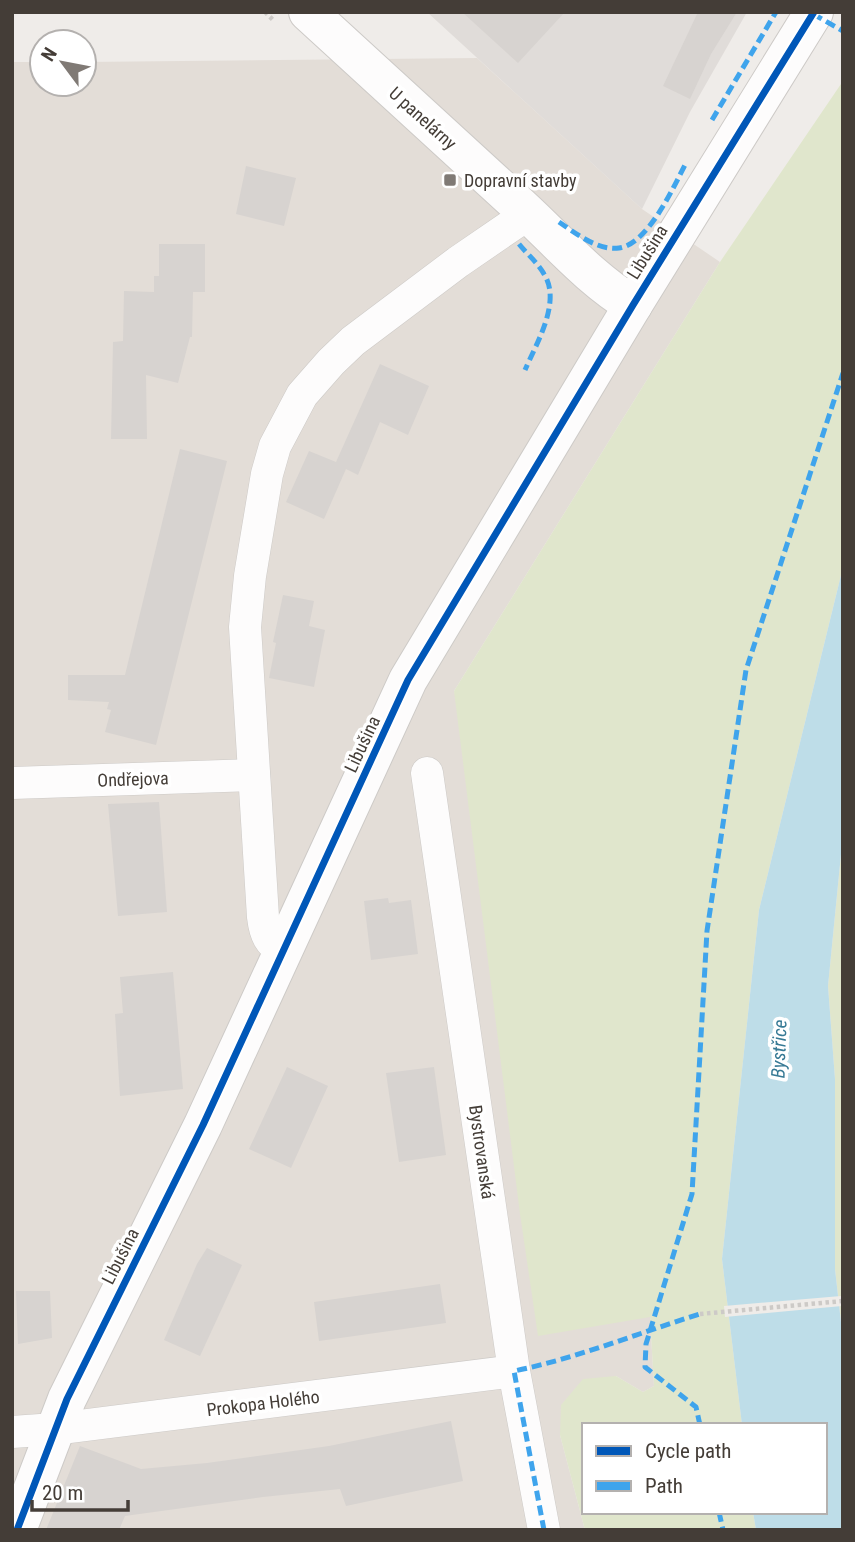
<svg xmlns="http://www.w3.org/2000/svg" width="855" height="1542" font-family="'Roboto Condensed',sans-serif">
	<rect width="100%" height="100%" fill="#efece9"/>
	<path fill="#e3ddd7" d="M 477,58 L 642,209 L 720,262 L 454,691 L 650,1317 L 654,1386 L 643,1392 L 616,1376 L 560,1435 L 585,1530 L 12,1530 L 12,62 L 42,62 L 42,84 L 84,84 L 84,62 Z"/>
	<path fill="#e0dcd9" d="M 427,12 L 747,12 L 690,112 L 642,209 Z"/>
	<g fill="#e0e6cc">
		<path d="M 843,81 L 843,567 L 759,910 L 722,1259 L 742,1425 L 584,1425 L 584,1512 L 753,1512 L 756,1530 L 585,1530 L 560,1435 L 561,1405 L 583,1379 L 616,1376 L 643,1392 L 654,1386 L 650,1317 L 538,1336 L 520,1214 L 454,691 L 720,262 Z"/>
		<path d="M 843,834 L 843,1340 L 835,1269 L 835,1079 L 828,986 Z"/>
	</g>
	<path fill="#bedde8" d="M 843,567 L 843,834 L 828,986 L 835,1079 L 835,1269 L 843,1340 L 843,1530 L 756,1530 L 753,1512 L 825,1512 L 825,1425 L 742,1425 L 722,1259 L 759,910 Z"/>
	<path fill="#efece9" d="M 841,1296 L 842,1306 L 725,1317 L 724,1306 Z"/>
	<g fill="#d7d3d0">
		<path d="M 462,12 L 565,12 L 518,63 Z"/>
		<path d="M 698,12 L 737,12 L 711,54 L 690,99 L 663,86 Z"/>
		<path d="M 246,166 L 296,178 L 284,226 L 236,214 Z"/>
		<path d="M 159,244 L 205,244 L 205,292 L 193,292 L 192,337 L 190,337 L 178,383 L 146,375 L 147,439 L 111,439 L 113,342 L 123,341 L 124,291 L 154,292 L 154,276 L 159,276 Z"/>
		<path d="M 380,364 L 429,386 L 408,435 L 380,422 L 358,475 L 346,469 L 324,519 L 286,502 L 309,451 L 336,462 Z"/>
		<path d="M 180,449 L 227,461 L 156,745 L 105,732 L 111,710 L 107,709 L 109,702 L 68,700 L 68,675 L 125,675 Z"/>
		<path d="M 283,595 L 314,601 L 309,626 L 325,630 L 314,687 L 269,678 L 276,643 L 273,642 Z"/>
		<path d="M 159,802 L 167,912 L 118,916 L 108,804 Z"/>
		<path d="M 388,898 L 389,903 L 411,900 L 418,954 L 371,960 L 364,901 Z"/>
		<path d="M 173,972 L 183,1089 L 120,1096 L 115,1014 L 123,1013 L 120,977 Z"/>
		<path d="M 287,1067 L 328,1086 L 291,1168 L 249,1149 Z"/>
		<path d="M 434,1067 L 446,1155 L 399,1162 L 386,1073 Z"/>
		<path d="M 207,1248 L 242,1265 L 200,1356 L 164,1340 L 197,1264 Z"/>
		<path d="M 440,1284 L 446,1323 L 319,1341 L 314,1302 Z"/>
		<path d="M 16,1291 L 50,1291 L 52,1338 L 18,1344 Z"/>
		<path d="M 451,1421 L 463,1481 L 346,1506 L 340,1489 L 263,1497 L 125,1516 L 119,1530 L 46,1530 L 80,1446 L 141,1469 L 207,1463 L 329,1446 Z"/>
	</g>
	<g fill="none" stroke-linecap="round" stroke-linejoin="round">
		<g stroke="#cdcac7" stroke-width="33">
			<g id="minor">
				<path d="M 427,773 L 514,1371 L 544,1530"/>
				<path d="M 12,783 L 254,775"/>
				<path d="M 284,952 C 269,943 265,934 263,917 L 245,627 L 250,576 L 267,474 L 275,446 L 302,395 L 331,362 L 353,341 L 458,262 L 528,214"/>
				<path d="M 12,1432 L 55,1429 L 514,1371"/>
			</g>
		</g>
		<g stroke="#cdcac7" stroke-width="40">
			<g id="tertiary">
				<path d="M 308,12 C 379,77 450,142 521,207 C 558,241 589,278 633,305"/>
				<path d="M 17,1530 L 67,1399 L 203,1125 L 408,680 L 633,305 L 814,12"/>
			</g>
		</g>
		<g stroke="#cdcac7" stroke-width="4.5" stroke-dasharray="3.5 3.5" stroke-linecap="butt">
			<path d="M 265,12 L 274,21"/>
			<path d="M 700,1314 L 843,1301"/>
		</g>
		<use href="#minor" stroke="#fdfcfc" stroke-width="32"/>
		<use href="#tertiary" stroke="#fdfcfc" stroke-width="38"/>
		<g stroke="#3fa4ec" stroke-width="5" stroke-dasharray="10 5" stroke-linecap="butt">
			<path d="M 813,14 L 843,31"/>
			<path d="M 712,120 L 776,12"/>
			<path d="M 559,222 C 575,233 598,251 619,248 C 648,244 673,188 686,163"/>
			<path d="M 519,244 C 527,254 538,263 544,274 C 562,302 536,344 525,370"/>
			<path d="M 700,1425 L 696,1407 L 645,1367 L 646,1344 L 692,1194 L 707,931 L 746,670 L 843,373"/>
			<path d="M 719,1512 L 723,1530"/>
			<path d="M 544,1530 L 514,1371 C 578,1358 638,1333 700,1314"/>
		</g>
		<g stroke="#fff" stroke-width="11">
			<path id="cycleway" d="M 17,1530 L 67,1399 L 203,1125 L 408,680 L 633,305 L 814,12"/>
		</g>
		<use href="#cycleway" stroke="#0057b8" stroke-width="7"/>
	</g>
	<rect fill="#807a75" stroke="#fff" stroke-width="2.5" x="443" y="173" width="14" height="14" rx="3.5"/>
	<g text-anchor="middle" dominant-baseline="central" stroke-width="7" stroke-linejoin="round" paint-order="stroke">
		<g font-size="18" fill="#443d37" stroke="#fff">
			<text transform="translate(423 118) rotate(42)">U panelárny</text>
			<text transform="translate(647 252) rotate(-58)">Libušina</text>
			<text transform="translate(362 744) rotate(-65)">Libušina</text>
			<text transform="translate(133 779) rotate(-2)">Ondřejova</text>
			<text transform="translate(482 1152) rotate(82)">Bystrovanská</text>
			<text transform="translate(120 1256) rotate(-63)">Libušina</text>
			<text transform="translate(263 1403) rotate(-7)">Prokopa Holého</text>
		</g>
		<g font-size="18" fill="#443d37" stroke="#fff" text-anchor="start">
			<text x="464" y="180">Dopravní stavby</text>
		</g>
		<g font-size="19" font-style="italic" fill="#377a95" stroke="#fff">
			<text transform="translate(779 1049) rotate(-88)">Bystřice</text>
		</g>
	</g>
	<rect width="855" height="1542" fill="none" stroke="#443d37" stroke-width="28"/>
	<rect x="582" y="1423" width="245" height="91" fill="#ffffff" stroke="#b4b1af" stroke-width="2"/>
	<rect x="596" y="1446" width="35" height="10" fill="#0057b8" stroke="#b4b1af" stroke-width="2"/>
	<text x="645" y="1458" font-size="21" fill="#443d37">Cycle path</text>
	<rect x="596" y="1481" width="35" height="10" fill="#3fa4ec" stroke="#b4b1af" stroke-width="2"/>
	<text x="645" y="1493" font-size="21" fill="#443d37">Path</text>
	<g transform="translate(63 63) rotate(302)"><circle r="33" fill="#ffffff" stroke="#b4b1af" stroke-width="2"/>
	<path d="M0-5L12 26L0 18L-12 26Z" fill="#807a75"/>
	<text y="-10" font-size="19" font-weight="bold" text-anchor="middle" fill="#443d37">N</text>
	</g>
	<path d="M32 1500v10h96v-10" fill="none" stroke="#443d37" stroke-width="3.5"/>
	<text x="42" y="1500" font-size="21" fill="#443d37" stroke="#ffffff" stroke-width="5" paint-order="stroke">20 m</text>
</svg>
